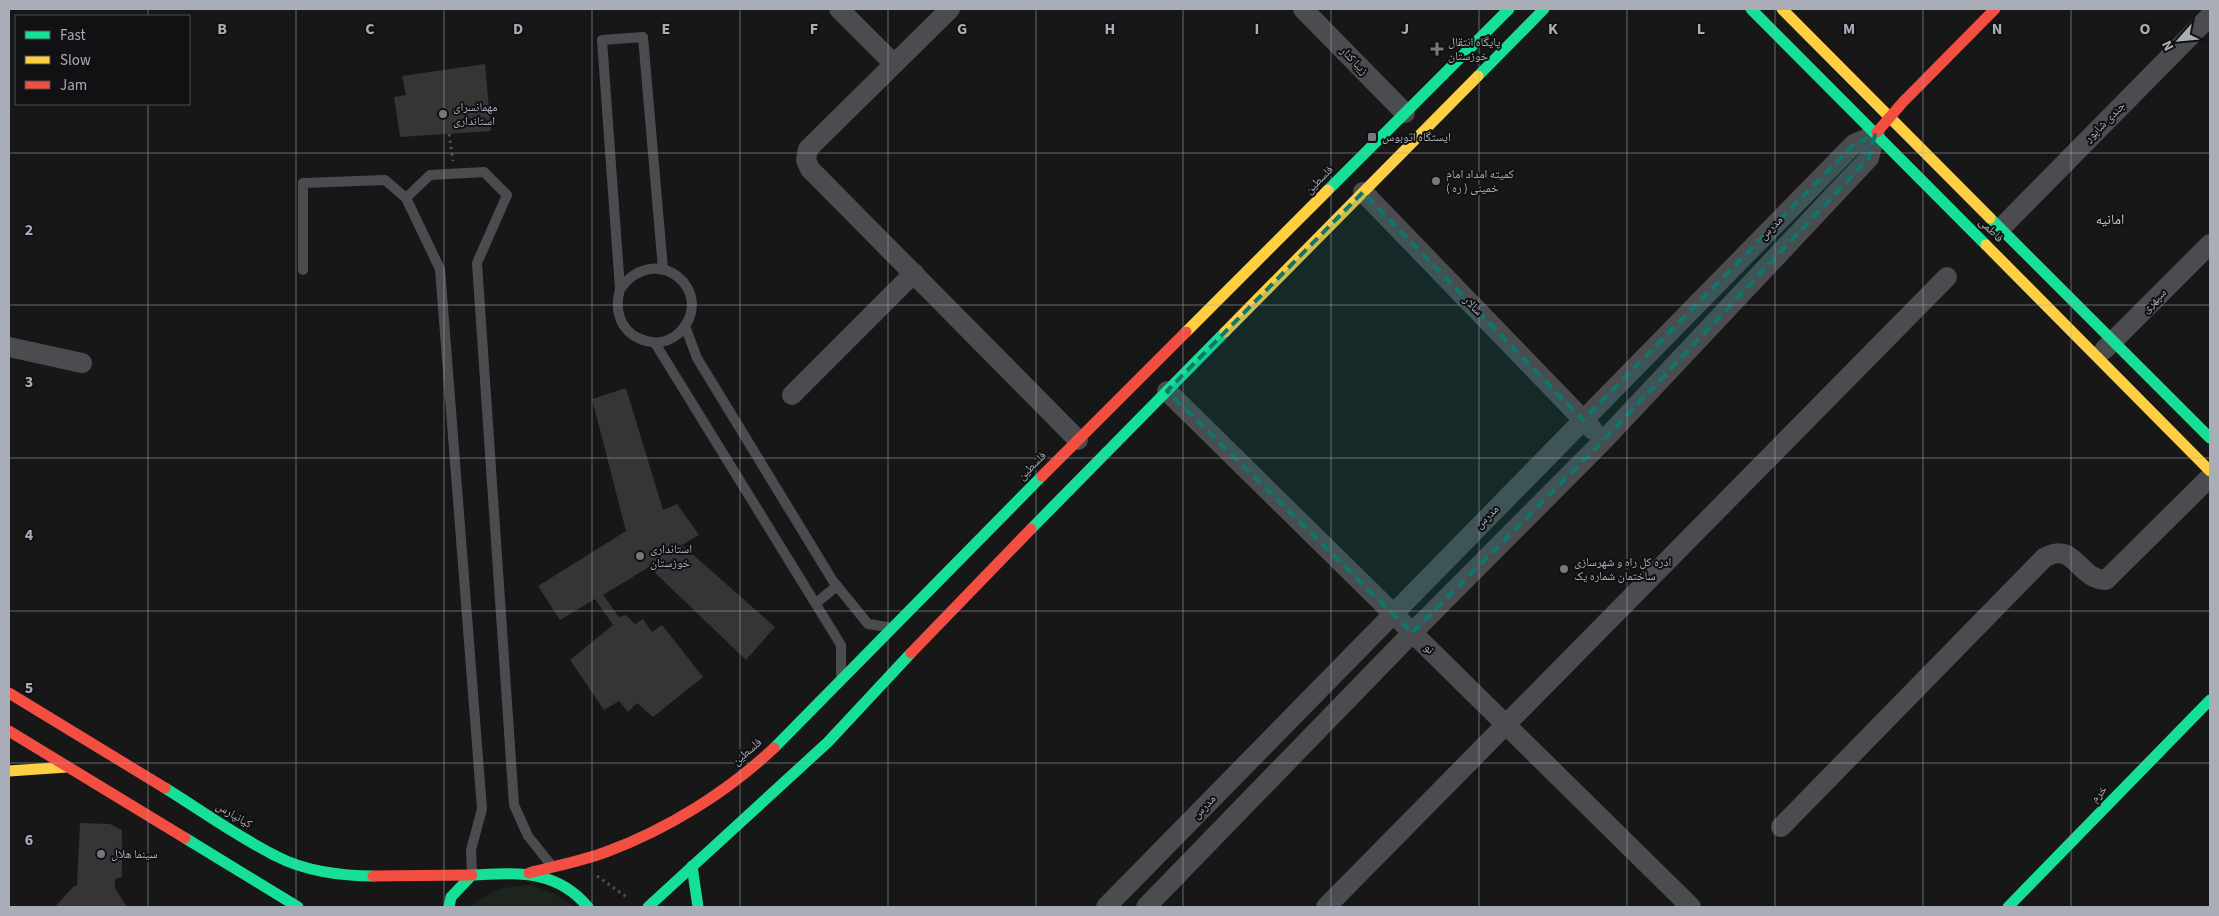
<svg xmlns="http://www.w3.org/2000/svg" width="2219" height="916" font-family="'Source Sans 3','Noto Naskh Arabic',sans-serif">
	<rect width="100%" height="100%" fill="#171717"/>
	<path fill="#1d241e" d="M 530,885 L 553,893 L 573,907 L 470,907 C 492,889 502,887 530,885 Z"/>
	<g fill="#353536">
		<path d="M 485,64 L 491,131 L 400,137 L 394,97 L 406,95 L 402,76 Z"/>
		<path d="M 626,388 L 663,510 L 677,504 L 699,535 L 682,545 L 775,627 L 746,660 L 649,567 L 603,595 L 619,617 L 626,615 L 635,624 L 643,619 L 652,632 L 662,625 L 703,677 L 653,717 L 637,703 L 628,712 L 619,701 L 604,710 L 570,660 L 613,625 L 595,599 L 560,620 L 538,586 L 626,531 L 592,399 Z"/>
		<path d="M 80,823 L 110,824 L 122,830 L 122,877 L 115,879 L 115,888 L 127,907 L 55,907 L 73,887 L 77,885 Z"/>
	</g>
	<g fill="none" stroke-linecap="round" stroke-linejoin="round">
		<g stroke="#4d4e52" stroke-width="3" stroke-dasharray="2.5 4" stroke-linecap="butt">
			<path d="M 449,134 L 453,161"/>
			<path d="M 597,876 L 628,898"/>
		</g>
		<g stroke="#4b4c50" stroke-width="10">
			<path d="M 303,270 L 303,183 L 385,180 L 406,198"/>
			<path d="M 620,289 C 656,239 718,292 680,332 C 673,339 662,344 652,342 C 623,338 613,314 620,289 L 602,40 L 643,37 L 663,269"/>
			<path d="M 685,326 L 697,358 L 833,581 L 868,624 L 888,627"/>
			<path d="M 655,343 L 841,645 L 841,674"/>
			<path d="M 816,603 L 837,586"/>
			<path d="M 472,873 L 471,850 L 482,809 L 440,269 L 406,198 L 430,175 L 484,172 L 507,195 L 477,263 L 514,805 L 528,836 L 552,866"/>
		</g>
		<g stroke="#4b4c50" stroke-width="20">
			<path d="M 839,9 L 894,64"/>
			<path d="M 950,9 L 808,149 L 806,160 L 810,169 L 1078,440"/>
			<path d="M 1303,9 L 1405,113"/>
			<path d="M 1363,192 L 1593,430"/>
			<path d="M 2001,228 L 2210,16"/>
			<path d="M 9,347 L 82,363"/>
			<path d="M 2104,350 L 2210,244"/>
			<path d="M 1167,391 L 1691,907"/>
			<path d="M 792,395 L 914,273"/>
			<path d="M 1781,827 L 2044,558 C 2075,540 2077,579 2106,580 L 2210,477"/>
			<path d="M 1106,907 L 1854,144 L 1875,135"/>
			<path d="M 1146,907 L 1412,633 L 1604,440 L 1869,158 L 1875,135"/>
			<path d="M 1326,907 L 1947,277"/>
		</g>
		<g stroke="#16e098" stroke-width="11">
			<path d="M 1751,9 L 1986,245"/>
			<path d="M 1478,76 L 1544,9"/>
			<path d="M 1328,190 L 1509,9"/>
			<path d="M 1990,218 L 2210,438"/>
			<path d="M 1031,529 L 1225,332"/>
			<path d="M 774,748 L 1042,476"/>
			<path d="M 165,788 C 202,811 238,837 276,856 C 304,871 342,876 373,876"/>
			<path d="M 185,838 L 298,907"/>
			<path d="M 692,866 L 698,907"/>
			<path d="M 449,907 L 451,897 L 472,875 C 518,873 556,869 588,907"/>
			<path d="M 648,907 L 828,742 L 911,653"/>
			<path d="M 2008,907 L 2210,700"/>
		</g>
		<g stroke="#ffcf43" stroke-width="11">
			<path d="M 1782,9 L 1990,218"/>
			<path d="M 1986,245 L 2210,471"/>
			<path d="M 1186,332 L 1328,190"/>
			<path d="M 1225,332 L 1478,76"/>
			<path d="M 9,771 L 67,767"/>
		</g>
		<g stroke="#f24e42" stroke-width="11">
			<path d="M 1877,132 L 1903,102 L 1995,9"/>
			<path d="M 1042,476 L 1186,332"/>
			<path d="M 911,653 L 1031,529"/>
			<path d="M 9,693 L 165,788"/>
			<path d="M 9,731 L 185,838"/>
			<path d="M 529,873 C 555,866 582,861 606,852 C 668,829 727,792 774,748"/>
			<path d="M 373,876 L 472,875"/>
		</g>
	</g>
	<path fill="#0f766e" fill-opacity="0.2" stroke="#0f766e" stroke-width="4" stroke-dasharray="10 6" stroke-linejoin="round" d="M 1875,135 L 1869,158 L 1604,440 L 1412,633 L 1167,391 L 1363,192 L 1583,420 L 1854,144 Z"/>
	<path fill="none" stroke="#a8adb8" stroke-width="1" stroke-opacity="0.55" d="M 148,9 L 148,16M 296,9 L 296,907M 444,9 L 444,907M 592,9 L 592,907M 740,9 L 740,907M 888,9 L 888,907M 1036,9 L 1036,907M 1183,9 L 1183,907M 1331,9 L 1331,907M 1479,9 L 1479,907M 1627,9 L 1627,907M 1775,9 L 1775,907M 1923,9 L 1923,907M 2071,9 L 2071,907M 148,104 L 148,907M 9,153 L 2210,153M 9,305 L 2210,305M 9,458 L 2210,458M 9,611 L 2210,611M 9,763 L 2210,763"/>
	<g fill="#757880" stroke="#111113" stroke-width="2">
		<path d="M1434.5 41.5h5v5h5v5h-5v5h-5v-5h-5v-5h5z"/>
		<circle cx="443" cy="114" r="5"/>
		<rect x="1367" y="132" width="10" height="10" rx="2.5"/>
		<circle cx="1436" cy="181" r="5"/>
		<circle cx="640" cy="556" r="5"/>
		<circle cx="1564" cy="569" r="5"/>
		<circle cx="101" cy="854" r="5"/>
	</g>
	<g text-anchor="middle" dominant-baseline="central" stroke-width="4" stroke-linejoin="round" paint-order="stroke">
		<g font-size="12" fill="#a8adb8" stroke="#111113" text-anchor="start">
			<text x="1448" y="42">پایگاه انتقال<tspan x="1448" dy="14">خوزستان</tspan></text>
			<text x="453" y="107">مهمانسرای<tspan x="453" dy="14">استانداری</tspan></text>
			<text x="1382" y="137">ایستگاه اتوبوس</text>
			<text x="1446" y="174">کمیته امداد امام<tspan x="1446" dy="14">خمینی ( ره )</tspan></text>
			<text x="650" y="549">استانداری<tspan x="650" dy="14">خوزستان</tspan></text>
			<text x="1574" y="562">ادره کل راه و شهرسازی<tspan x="1574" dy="14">ساختمان شماره یک</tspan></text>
			<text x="111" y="854">سینما هلال</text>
		</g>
		<g font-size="12" fill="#a8adb8" stroke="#111113">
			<text transform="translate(1354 61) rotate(46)">زیبا کنار</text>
			<text transform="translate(2105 122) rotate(-45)">جندی شاپور</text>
			<text transform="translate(1319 180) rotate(-45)">فلسطین</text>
			<text transform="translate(1771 228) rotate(-46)">مدرس</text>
			<text transform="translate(1991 230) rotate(45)">فاطمی</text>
			<text transform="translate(2154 301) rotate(-45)">سپهری</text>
			<text transform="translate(1473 306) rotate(46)">سالار</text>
			<text transform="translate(1032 466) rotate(-45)">فلسطین</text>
			<text transform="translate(1487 517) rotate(-45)">مدرس</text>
			<text transform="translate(1429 649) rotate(45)">نو</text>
			<text transform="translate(747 752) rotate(-41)">فلسطین</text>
			<text transform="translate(2099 794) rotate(-46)">خرم</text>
			<text transform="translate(1204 807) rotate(-46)">مدرس</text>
			<text transform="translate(234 815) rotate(31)">کیانپارس</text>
		</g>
		<g font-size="14" fill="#c9ccd4" stroke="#111113">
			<text x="2110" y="220">امانیه</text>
		</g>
	</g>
	<g font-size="16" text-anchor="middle" font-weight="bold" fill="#a8adb8" stroke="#111113" stroke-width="4" stroke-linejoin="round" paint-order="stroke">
		<text x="222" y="34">B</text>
		<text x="370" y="34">C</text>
		<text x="518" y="34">D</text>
		<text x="666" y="34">E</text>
		<text x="814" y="34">F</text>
		<text x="962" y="34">G</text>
		<text x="1110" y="34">H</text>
		<text x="1257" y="34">I</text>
		<text x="1405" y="34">J</text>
		<text x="1553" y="34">K</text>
		<text x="1701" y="34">L</text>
		<text x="1849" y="34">M</text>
		<text x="1997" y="34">N</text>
		<text x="2145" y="34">O</text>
		<text x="29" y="235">2</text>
		<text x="29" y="387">3</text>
		<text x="29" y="540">4</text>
		<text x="29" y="693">5</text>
		<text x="29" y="845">6</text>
	</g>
	<rect width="2219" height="916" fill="none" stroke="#a8adb8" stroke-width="20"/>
	<rect x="15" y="15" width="175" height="90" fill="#111113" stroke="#4d4f55"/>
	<rect x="25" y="31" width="25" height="8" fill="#16e098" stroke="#4d4f55"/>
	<text x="60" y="40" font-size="15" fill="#a8adb8">Fast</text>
	<rect x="25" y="56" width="25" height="8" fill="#ffcf43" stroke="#4d4f55"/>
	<text x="60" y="65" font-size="15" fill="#a8adb8">Slow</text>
	<rect x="25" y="81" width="25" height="8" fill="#f24e42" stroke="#4d4f55"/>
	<text x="60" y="90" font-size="15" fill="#a8adb8">Jam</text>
	<g transform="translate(2179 40) rotate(243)" stroke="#111113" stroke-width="4" paint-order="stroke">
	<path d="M0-4L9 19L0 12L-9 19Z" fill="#a8adb8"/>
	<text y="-8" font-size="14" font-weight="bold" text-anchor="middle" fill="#a8adb8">N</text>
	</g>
</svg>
